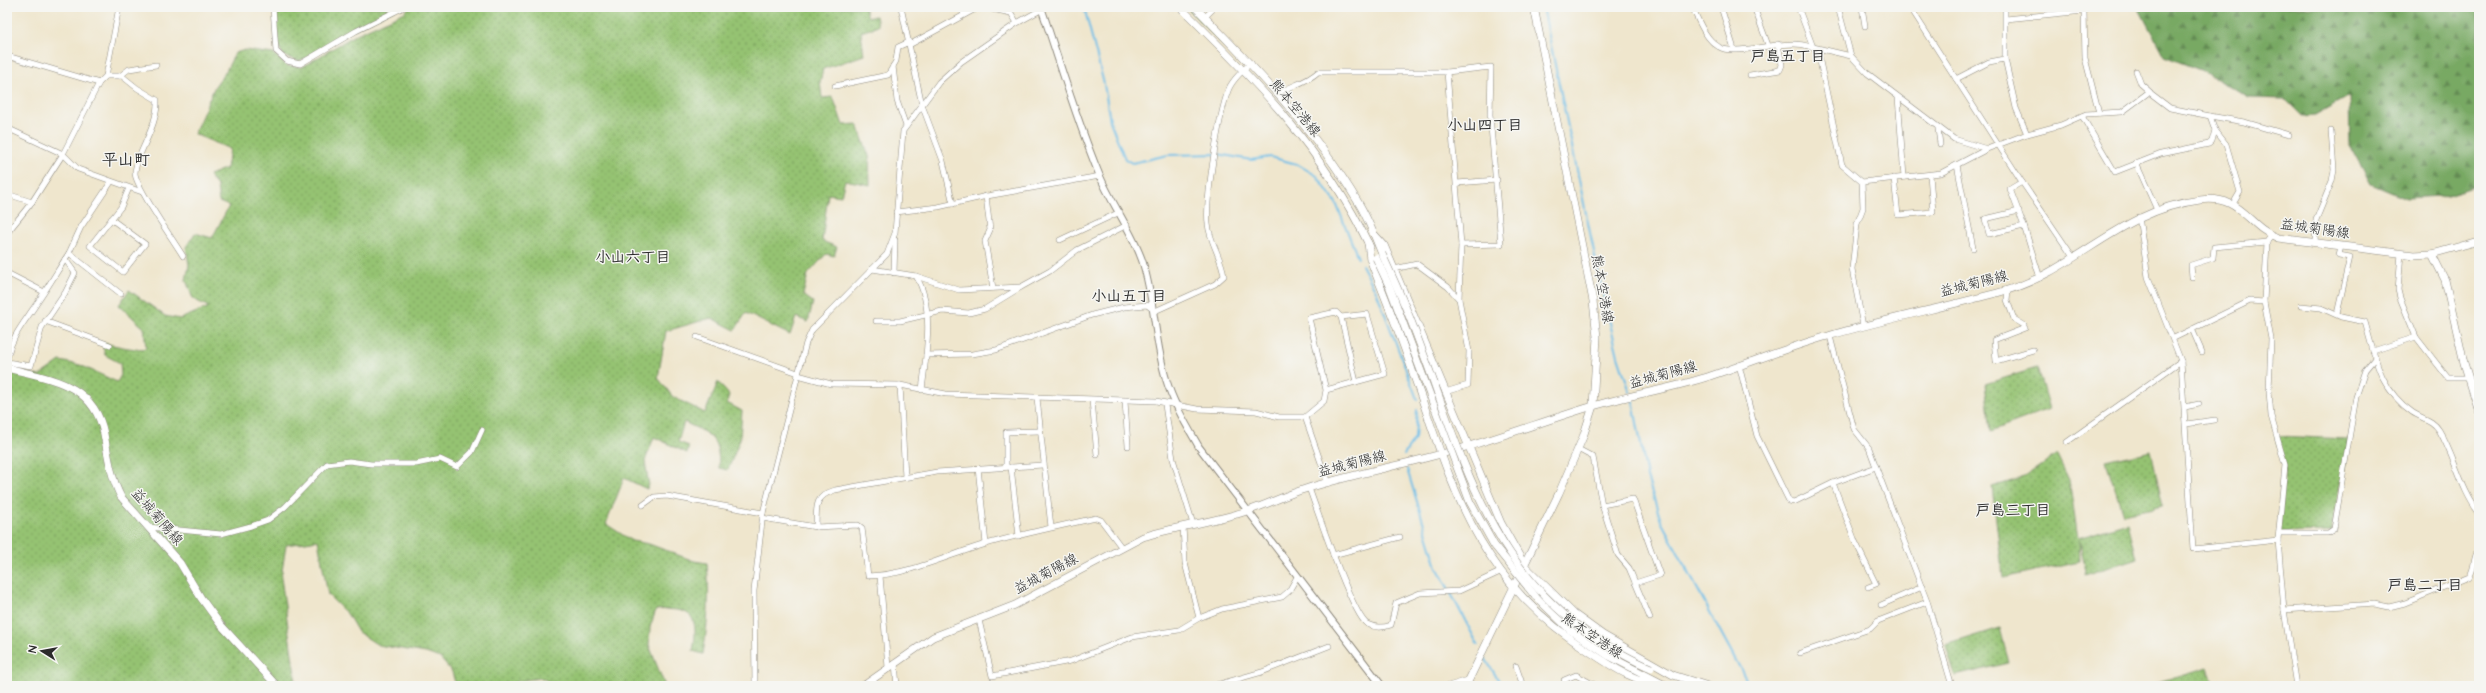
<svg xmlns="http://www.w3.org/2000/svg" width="2486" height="693" font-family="'Architects Daughter','Klee One',sans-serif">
	<defs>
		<pattern id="green-dots" width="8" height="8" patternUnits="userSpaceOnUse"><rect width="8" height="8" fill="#95c372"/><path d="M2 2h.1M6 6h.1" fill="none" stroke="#7a9f5e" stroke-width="1.8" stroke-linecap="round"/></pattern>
		<pattern id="forest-firs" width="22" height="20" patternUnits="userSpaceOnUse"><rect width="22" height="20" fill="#78a964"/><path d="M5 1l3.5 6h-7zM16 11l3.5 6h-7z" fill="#638a53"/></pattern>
	</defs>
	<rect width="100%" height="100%" fill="#f6f6f2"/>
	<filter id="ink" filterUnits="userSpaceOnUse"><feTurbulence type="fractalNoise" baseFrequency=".025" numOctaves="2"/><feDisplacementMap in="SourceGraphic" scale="8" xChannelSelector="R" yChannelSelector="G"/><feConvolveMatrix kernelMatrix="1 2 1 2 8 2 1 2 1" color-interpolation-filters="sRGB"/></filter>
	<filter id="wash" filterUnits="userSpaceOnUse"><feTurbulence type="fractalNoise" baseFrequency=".012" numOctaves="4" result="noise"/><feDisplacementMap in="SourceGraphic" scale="16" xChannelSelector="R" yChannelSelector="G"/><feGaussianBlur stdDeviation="0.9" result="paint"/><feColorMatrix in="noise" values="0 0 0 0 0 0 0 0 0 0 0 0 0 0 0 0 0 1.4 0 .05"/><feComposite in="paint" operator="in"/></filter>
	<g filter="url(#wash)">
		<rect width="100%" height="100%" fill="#efe6cd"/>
		<g fill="url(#green-dots)" stroke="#60774e">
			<path d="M 277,7 L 398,7 L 350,31 L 310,56 L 299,61 L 284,56 L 280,50 L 275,23 Z"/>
			<path d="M 409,7 L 864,7 L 868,17 L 876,16 L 878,26 L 861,32 L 864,55 L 823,69 L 820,82 L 822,98 L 833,97 L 843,125 L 857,124 L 869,156 L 870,185 L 845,180 L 841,196 L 828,194 L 822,241 L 837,247 L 834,256 L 826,254 L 808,274 L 803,295 L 813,302 L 808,322 L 796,317 L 790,335 L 746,313 L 735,330 L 711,318 L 666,331 L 658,378 L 673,397 L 705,413 L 718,382 L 729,395 L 727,403 L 742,411 L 740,439 L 728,470 L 719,468 C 719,435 710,435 684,422 L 678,442 L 689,446 L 687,453 L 654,437 L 645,461 L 649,485 L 647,489 L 624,478 L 606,524 L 632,541 L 649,544 L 694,561 L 707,563 C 710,595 708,623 703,654 L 693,651 C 699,616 693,607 656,610 L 650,627 L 649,645 L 665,686 L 560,686 L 541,678 L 518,681 L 511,686 L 456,686 L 452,672 L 440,658 L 426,653 L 378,645 L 358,632 L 348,615 L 328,595 L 318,540 L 286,545 L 281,578 L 296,682 L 299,686 L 7,686 L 7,368 L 39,376 L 60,361 L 80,365 L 117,382 L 121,375 L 120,363 L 105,355 L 102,343 C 116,345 134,351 146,348 L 144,328 L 119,305 L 129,290 L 165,316 L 180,319 L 209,307 L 193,299 L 186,280 L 189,265 L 186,247 L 195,233 L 212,238 L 229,206 L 219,202 L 217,186 L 209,175 L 227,168 L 230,149 L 194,134 L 215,86 L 226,71 L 235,53 L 245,50 L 274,54 L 287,66 L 302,67 L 357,34 L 405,12 Z"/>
			<path d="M 1186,7 L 1190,7 L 1235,56 L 1234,56 Z"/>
			<path d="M 2037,368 L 2049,409 L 1991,431 L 1985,384 Z"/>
			<path d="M 2276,436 L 2349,439 L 2331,532 L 2279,533 L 2285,465 Z"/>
			<path d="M 2151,451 L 2163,506 L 2123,514 L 2106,461 Z"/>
			<path d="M 2057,455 L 2069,480 L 2078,538 L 2128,523 L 2137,558 L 2085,575 L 2086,571 L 2079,539 L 2080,561 L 2003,578 L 1992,487 L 2025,477 Z"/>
			<path d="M 2000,628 L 2009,663 L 1955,676 L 1946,645 Z"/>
			<path d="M 2208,667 L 2214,686 L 2145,686 Z"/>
		</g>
		<path fill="url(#forest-firs)" stroke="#526a48" d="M 2138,7 L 2479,7 L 2479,185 L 2441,197 L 2407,199 L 2371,184 L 2350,146 L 2349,96 L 2315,115 L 2302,116 L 2285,99 L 2249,98 L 2200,70 L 2164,56 Z"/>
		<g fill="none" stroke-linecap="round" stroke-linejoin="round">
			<g stroke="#6cbee8" stroke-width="2">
				<path d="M 997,7 L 1012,10 L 1018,7"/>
				<path d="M 1084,7 L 1104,84 L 1110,121 L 1125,159 L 1132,163 L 1168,155 L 1218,154 L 1251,160 L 1270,157 L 1297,164 L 1317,176 L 1336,203 L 1358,258"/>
				<path d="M 1543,7 L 1602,290 L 1618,356 L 1630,392"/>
				<path d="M 1362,265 L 1377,293 L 1417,399"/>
				<path d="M 1633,401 L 1647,477 L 1661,521 L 1748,683"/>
				<path d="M 1404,455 L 1415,438 L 1417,410"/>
				<path d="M 1407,469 L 1437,567 L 1478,645"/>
				<path d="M 1485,658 L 1502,686"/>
			</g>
		</g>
	</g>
	<g filter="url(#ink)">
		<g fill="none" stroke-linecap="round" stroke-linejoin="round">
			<g stroke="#8d887c" stroke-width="6">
				<g id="minor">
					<path d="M 273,7 L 276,51 L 287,61 L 300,64 L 356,31 L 404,7"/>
					<path d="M 901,7 L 922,105 L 943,161 L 953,204"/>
					<path d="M 958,7 L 965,14"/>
					<path d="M 982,7 L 1011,13 L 1017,23"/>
					<path d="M 1692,7 C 1699,21 1705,39 1719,47 C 1738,59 1799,31 1818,52 L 1842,165 L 1862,182 L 1863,208 L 1857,224 L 1852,269 L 1863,326"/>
					<path d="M 1721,7 L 1734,49"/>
					<path d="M 1754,7 L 1768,45"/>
					<path d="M 1798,7 L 1813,47 L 1851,56"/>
					<path d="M 1838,7 L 1851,56 L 1867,73 L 1954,139 L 1987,149"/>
					<path d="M 1862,7 L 1865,26"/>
					<path d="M 1910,7 L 2022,182 L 2073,257"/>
					<path d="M 2005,7 L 2005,59 L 2016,108 L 2027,134"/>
					<path d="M 1205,17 L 1215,7"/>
					<path d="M 2006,19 L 2084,11 L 2085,58 L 2099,113"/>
					<path d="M 909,45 L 979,7"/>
					<path d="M 7,56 L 99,83"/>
					<path d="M 893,66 L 897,101 L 906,126"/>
					<path d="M 2136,71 L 2141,84 L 2150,92"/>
					<path d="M 1447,72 L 1461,245 L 1459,299"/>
					<path d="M 1750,75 L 1780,70 L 1782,65 L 1778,44"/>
					<path d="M 106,76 L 122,76 L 137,88 L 157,100 C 158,119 147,138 140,155 C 138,160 135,168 135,173 C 135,186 174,241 183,256"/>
					<path d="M 120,76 L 129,69 L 156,65"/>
					<path d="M 1956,79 L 1989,62 L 2005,59"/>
					<path d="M 835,86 L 888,75 L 896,61 L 898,47 L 909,42"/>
					<path d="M 1279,93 C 1292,85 1306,83 1318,72 L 1447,72 L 1491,67 L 1490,115 L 1501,244 L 1461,245"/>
					<path d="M 1898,97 L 1904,177"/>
					<path d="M 2082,116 L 2115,172 L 2161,154 L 2209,144 L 2212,141 L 2215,130"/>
					<path d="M 2210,116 L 2244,122 L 2289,135"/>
					<path d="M 7,128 L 63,154 L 78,169 L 142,192"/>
					<path d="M 1938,129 L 1940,144"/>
					<path d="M 2136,163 L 2157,210"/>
					<path d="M 1957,165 L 1973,248"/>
					<path d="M 1894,178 L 1898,215 L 1933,212 L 1930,175"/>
					<path d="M 111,182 L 81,227 L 69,253 L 121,294"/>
					<path d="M 1862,182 L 1941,173 L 1987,149 L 2027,134 L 2061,125 L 2086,114 L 2122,112 L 2149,92 L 2170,108 L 2210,116 L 2215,130 L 2226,144 L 2240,192 L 2233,204"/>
					<path d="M 2022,182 L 2010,189 L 2024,226 L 2040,278"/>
					<path d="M 1457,183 L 1497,180"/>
					<path d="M 7,194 L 32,202"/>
					<path d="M 986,196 L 990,230 L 985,241 L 993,288"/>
					<path d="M 2019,211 L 1985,219 L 1989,234 L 2024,226"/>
					<path d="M 896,212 L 938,207 L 987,196 L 1100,176"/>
					<path d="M 2139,217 L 2148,277 L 2181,361 L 2193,549 L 2278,540"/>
					<path d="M 111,219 L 145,244 L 123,272 L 90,246 L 121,207 L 129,188"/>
					<path d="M 7,233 L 32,202 L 63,154 L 99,83 L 106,76 L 119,7"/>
					<path d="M 2271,235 L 2267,242 L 2264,302 L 2271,339 L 2269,391 L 2271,416 L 2285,465 L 2278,540 L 2284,610 L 2296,686"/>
					<path d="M 1060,240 L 1120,212"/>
					<path d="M 2315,243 L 2316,220 L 2332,181 L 2334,170 L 2331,131"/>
					<path d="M 2401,253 L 2398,290 L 2400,298 L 2416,337 L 2448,378 L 2469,378"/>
					<path d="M 872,269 L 916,276 C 935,307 926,356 922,390"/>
					<path d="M 1394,269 L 1417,264 L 1448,287 L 1459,299 L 1469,351 L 1468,385 L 1445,392"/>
					<path d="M 7,273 L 44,292"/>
					<path d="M 894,273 L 895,240"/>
					<path d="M 2192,277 L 2191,265 L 2213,258 L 2214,247 L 2267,242"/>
					<path d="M 1021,287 L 1050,271 L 1077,250 L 1127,225"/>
					<path d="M 2008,290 L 2007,300 L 2014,319 L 2024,325"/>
					<path d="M 2301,306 L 2321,308 L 2341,317 L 2365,322 C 2375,357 2380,390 2412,412 C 2422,419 2432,419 2439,430 C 2455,457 2460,488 2479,513"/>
					<path d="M 2337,314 L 2350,257 L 2339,255 L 2341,246"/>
					<path d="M 1341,317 L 1356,382"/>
					<path d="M 45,321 L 110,345"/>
					<path d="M 876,321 L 900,321 L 942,311 L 969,313 L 985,309 L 1021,287 L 959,290 L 916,276"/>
					<path d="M 2025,328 L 1994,340 L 1996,361 L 2033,350"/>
					<path d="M 2192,329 L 2202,352"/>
					<path d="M 1830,336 L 1854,429 L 1869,448 L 1876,467 L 1928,604 L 1952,686"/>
					<path d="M 697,337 L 798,373"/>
					<path d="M 2174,338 L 2250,301 L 2264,302"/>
					<path d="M 2373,351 L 2416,337"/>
					<path d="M 926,355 L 972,354 L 996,350 L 1092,315 L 1124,307 L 1147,305 L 1155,311 L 1215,284 L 1224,276 C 1222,258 1210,243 1208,224 C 1205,200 1219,115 1228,91 C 1231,81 1243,70 1251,63"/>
					<path d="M 7,358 C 12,336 23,324 35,306 C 47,289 58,270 69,253"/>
					<path d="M 7,362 L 31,366 L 42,327 L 65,293 L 75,273 L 65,259"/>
					<path d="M 1739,365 L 1757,436 L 1789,501 L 1794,502 L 1833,483 L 1876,467"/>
					<path d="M 798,375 L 831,384 L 900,385 L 946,394 L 1156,401 L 1197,409 L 1256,411 L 1279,417 L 1305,417 L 1324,401 L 1326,390 L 1309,318 L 1336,312 L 1341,317 L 1367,314 L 1385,374 L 1326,390"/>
					<path d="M 900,385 L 905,477"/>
					<path d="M 1037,398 L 1051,527"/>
					<path d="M 1092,400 L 1097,455"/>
					<path d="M 1125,401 L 1128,446"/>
					<path d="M 1165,405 L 1173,459 L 1193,524"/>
					<path d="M 2185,407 L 2199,404"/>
					<path d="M 1305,417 L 1328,483"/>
					<path d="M 2186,424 L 2215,420"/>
					<path d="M 2067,442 L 2181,361"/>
					<path d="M 1578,449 L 1593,457 L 1602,505 L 1618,555 L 1629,568 L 1650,618"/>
					<path d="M 1006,467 L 1006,432 L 1040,431"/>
					<path d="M 1011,467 L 1019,536"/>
					<path d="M 978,468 L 986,544"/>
					<path d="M 1833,483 L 1855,541 L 1876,584 L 1868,587"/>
					<path d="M 1309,488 C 1317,510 1352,614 1367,624 C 1375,628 1383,628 1391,625 L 1396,603 L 1420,593 L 1459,591 L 1500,572"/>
					<path d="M 643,505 L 654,497 L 667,496 L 763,513"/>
					<path d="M 1602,505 L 1633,499 L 1660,575 L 1635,583"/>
					<path d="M 762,518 L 816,527 L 858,525 L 862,528 L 868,576 C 909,575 948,555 986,544 C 1022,534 1059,526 1096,518 L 1101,520 L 1122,548"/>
					<path d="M 148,527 L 221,534 L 251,526 L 268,520 L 285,507 L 327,464 L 349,461 L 371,464 L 416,464 L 440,459 L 457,467 L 472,452 L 482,430"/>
					<path d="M 816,527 C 817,507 813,497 835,490 L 937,472 L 1043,465"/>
					<path d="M 2279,533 L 2328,533 L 2334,529 L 2356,397 L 2365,370 L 2375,358"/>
					<path d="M 1333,555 L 1400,537"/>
					<path d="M 880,576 L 888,667"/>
					<path d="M 1881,605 L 1922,587"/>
					<path d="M 2284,610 L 2375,604 L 2389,607 L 2405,603 L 2469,577 C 2476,568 2472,558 2479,549"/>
					<path d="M 1199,618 L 1222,609 L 1282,597 L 1289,591 L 1297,577"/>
					<path d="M 979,620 L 992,676 L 1071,661 L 1132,637 L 1179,630 L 1199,618 L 1185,563 L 1183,526"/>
					<path d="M 1800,653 L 1870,629 L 1878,621 L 1927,602"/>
					<path d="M 895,663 L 897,686"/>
					<path d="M 1516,666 L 1523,686"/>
					<path d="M 755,686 L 754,591 L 763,513 L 806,343 L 812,330 L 887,254 L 895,233 L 903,131 L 939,82 L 961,62 L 1017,23 L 1046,7"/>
					<path d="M 1213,686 L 1262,672 L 1329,646"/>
					<path d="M 1448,686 L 1468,680"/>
					<path d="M 1566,686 L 1564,680 L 1576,675 L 1596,686"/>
				</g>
			</g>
			<g stroke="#8d887c" stroke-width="8">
				<path id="tertiary" d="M 1041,7 C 1060,63 1076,119 1099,174 C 1111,203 1131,229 1142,260 C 1155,299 1154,340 1166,379 C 1173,403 1187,426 1199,447 L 1382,686"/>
			</g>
			<g stroke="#8d887c" stroke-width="8">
				<g id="secondary">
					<path d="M 1180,7 C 1257,82 1323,149 1370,247"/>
					<path d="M 1195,7 C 1255,68 1314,128 1358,202 C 1368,218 1375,237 1382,254"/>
					<path d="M 1373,233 L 1384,245 L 1501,523 L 1525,566 L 1574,614 L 1603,635 L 1673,675 L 1708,686"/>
					<path d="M 1368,243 L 1370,259 C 1385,298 1401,336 1414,376 C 1455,495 1478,580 1590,652 C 1614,668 1638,684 1667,685"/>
					<path d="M 2432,254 L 2445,280 L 2464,363 L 2479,411"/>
					<path d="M 7,368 C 50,379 94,383 104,434 C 108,456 111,478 121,497 L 180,563 L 201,598 L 220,624 L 277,686"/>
					<path d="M 1535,596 L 1570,630 L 1609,656 L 1663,684"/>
					<path d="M 863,686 L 933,637 L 1015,605 L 1143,537 C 1174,527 1206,523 1237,514 C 1261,508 1282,496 1305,489 C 1359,472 1415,463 1469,446 C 1510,434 1550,419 1590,407 C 1631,394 1673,389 1713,375 C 1752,362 1789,347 1828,336 C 1886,319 1946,307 2004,291 C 2076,271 2119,210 2200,200 C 2242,194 2246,226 2278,238 L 2414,255 L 2432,254 L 2479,241"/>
					<path d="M 1466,686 L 1559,493 L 1583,437 L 1593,406 L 1597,337 L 1593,301 L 1534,7"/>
				</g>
			</g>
			<use href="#minor" stroke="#fff" stroke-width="5"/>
			<use href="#tertiary" stroke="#fff" stroke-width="6"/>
			<use href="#secondary" stroke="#fff" stroke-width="7"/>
			<g stroke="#8d887c" stroke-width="8" stroke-linecap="butt">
				<g id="secondary-bridge">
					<path d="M 1382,254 C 1393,278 1404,302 1413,326 C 1459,443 1483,564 1595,638 C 1613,649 1631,660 1651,668"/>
					<path d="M 1376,258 L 1390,288 L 1470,502 L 1494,545 L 1535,596"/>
				</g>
			</g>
			<use href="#secondary-bridge" stroke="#fff" stroke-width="7"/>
		</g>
	</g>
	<g text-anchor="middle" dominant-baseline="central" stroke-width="3" stroke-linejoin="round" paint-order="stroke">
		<g font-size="14" fill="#2b2b2b" stroke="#f6f6f2">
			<text transform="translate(1295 108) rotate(50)">熊本空港線</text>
			<text transform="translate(2315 229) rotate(8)">益城菊陽線</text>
			<text transform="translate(1974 284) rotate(-14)">益城菊陽線</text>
			<text transform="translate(1602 289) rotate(80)">熊本空港線</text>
			<text transform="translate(1663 375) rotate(-15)">益城菊陽線</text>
			<text transform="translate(1352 464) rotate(-14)">益城菊陽線</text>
			<text transform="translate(157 517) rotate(49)">益城菊陽線</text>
			<text transform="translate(1046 574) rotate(-28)">益城菊陽線</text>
			<text transform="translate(1592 636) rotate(34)">熊本空港線</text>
		</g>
		<g font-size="15" font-weight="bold" fill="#2b2b2b" stroke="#f6f6f2">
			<text x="1788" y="56">戸島五丁目</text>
			<text x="1485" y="125">小山四丁目</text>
			<text x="633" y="257">小山六丁目</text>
			<text x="1129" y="296">小山五丁目</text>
			<text x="2013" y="510">戸島三丁目</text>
			<text x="2425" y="585">戸島二丁目</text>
		</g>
		<g font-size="16" font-weight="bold" fill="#2b2b2b" stroke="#f6f6f2">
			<text x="126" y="160">平山町</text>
		</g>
	</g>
	<rect width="2486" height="693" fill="none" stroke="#f6f6f2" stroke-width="24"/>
	<g transform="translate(42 651) rotate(281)" stroke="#f6f6f2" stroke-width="3" paint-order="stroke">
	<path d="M0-3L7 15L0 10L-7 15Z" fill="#2b2b2b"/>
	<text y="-6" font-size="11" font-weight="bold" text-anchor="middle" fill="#2b2b2b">N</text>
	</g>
</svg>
